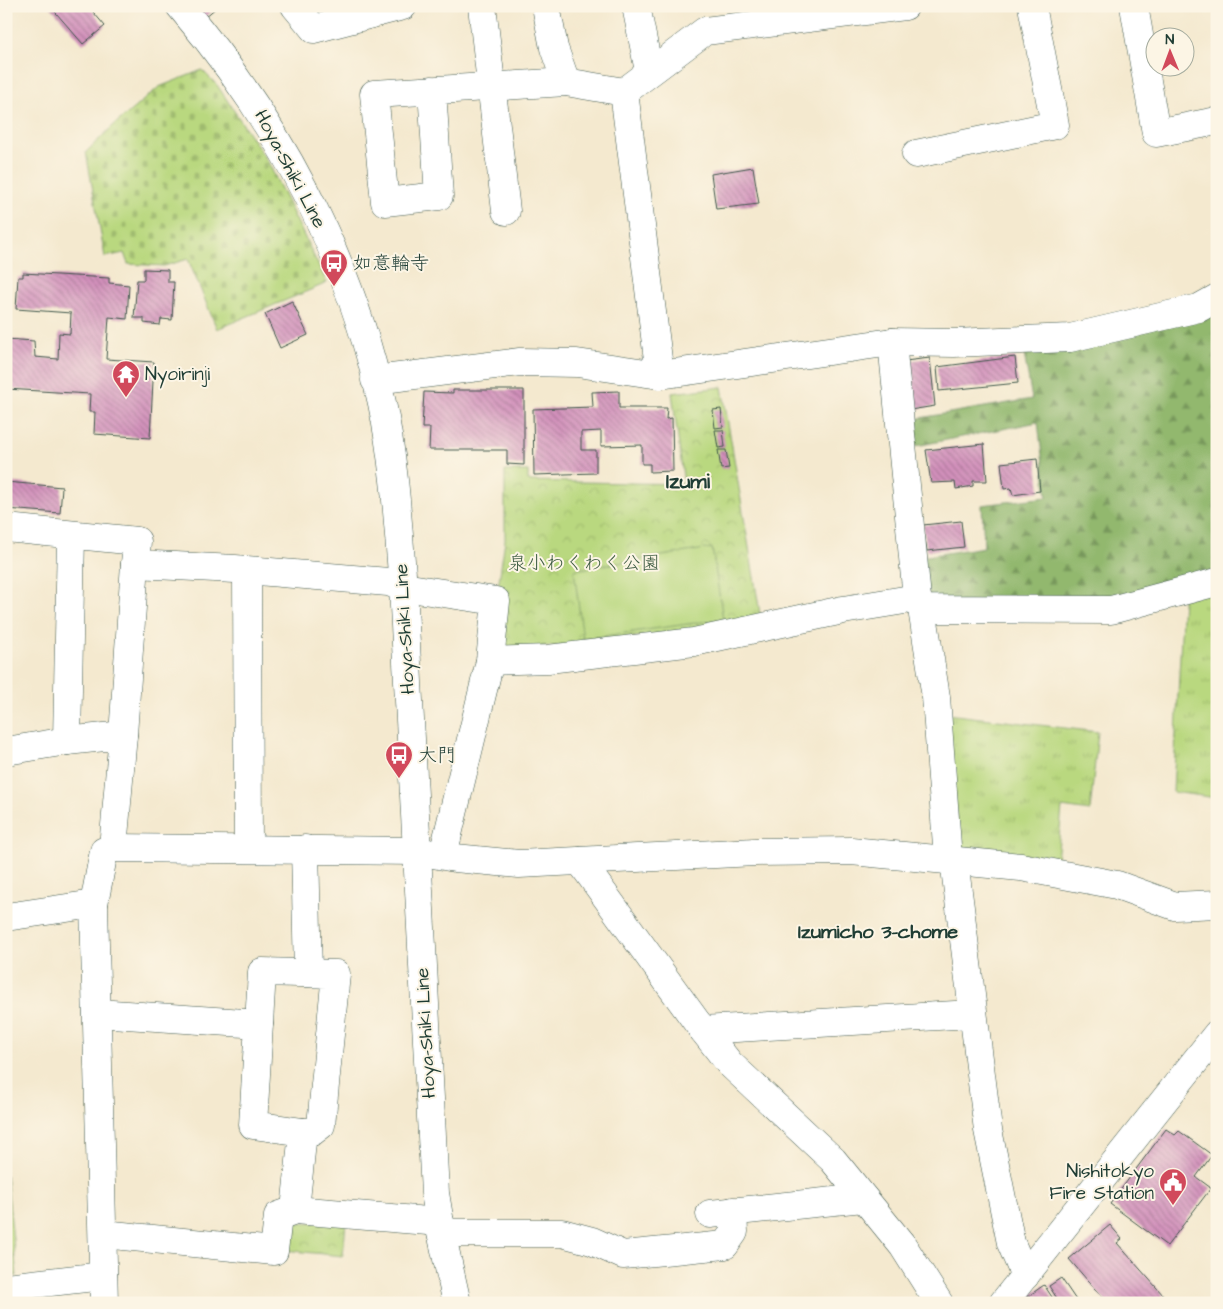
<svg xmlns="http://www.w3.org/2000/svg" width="1223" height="1309" font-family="'Architects Daughter','Klee One',sans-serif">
	<defs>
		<pattern id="grass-tufts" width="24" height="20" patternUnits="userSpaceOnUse" patternTransform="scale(1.25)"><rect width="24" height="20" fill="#b9d87f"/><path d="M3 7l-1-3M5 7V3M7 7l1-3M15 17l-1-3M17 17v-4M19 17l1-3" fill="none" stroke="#9fba6e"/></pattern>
		<pattern id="forest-firs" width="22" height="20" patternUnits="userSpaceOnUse" patternTransform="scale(1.25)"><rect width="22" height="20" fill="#92b86e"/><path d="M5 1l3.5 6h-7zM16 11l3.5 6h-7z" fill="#77975b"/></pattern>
		<pattern id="cemetery-stones" width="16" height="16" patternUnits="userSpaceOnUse" patternTransform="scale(1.25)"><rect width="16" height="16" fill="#b9d87f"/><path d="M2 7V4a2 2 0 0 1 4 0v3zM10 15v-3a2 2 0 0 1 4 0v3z" fill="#9fba6e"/></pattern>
		<pattern id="park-crowns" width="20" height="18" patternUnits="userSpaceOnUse" patternTransform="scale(1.25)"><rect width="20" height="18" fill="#b9d87f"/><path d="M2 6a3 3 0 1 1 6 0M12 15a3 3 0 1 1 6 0" fill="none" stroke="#9fba6e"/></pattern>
		<pattern id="building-back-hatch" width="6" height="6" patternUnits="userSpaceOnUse" patternTransform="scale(1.25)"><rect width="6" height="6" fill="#d290bb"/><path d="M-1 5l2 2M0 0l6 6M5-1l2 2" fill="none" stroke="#a79"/></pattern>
	</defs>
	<rect width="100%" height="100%" fill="#fcf5e5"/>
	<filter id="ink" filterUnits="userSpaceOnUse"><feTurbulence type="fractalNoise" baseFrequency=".02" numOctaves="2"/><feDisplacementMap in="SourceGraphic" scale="10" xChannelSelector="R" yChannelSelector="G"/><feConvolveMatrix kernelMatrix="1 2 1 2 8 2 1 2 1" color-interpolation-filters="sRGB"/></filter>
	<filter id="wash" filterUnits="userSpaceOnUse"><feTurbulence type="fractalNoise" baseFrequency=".0096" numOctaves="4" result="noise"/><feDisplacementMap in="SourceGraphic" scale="20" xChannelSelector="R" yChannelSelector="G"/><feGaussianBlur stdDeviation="1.12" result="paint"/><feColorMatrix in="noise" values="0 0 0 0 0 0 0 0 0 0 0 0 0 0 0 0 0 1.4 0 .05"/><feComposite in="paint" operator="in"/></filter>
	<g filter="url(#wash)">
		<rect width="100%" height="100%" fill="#f4e9cf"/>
		<g fill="url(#grass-tufts)" stroke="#6c8a5a">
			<path d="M 1217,591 L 1217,798 L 1173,792 L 1183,598 Z"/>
			<path d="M 947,714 L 1098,732 L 1090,811 L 1062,807 L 1057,861 L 959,847 Z"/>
		</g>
		<path fill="url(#forest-firs)" stroke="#587a51" d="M 1217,303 L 1217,573 L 1107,603 L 933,603 L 924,594 L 921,557 L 984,547 L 982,505 L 1047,497 L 1038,422 L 916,446 L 914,419 L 1032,399 L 1023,348 Z"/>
		<g fill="url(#cemetery-stones)" stroke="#6c8a5a">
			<path d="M 202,70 L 217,85 L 268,162 L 327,283 L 217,329 L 188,259 L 164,266 L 128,264 L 124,253 L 105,257 L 86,152 L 114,125 L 159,87 Z"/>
			<path d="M 6,1175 L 17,1276 L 6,1278 Z"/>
		</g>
		<g fill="url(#park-crowns)" stroke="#6c8a5a">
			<path d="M 722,387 L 761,619 L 579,645 L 505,649 L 497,594 L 505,540 L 505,471 L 528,471 L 528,481 L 684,484 L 672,393 Z"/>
			<path d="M 346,1222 L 343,1256 L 284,1250 L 286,1223 Z"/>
		</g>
		<path fill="#b9d87f" stroke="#6c8a5a" d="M 712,548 L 723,619 L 583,639 L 574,570 Z"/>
		<g id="blocks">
			<g fill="url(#building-back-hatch)">
				<path d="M 50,6 L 88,6 L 105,26 L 83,44 Z"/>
				<path d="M 195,6 L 218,6 L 204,18 Z"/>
				<path d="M 753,167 L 759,204 L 716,209 L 711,174 Z"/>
				<path d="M 144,269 L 168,270 L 168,282 L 174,282 L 172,320 L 161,319 L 160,325 L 144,323 L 144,318 L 134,318 L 137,280 L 144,280 Z"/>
				<path d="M 23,273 L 109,278 L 109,283 L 129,285 L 127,319 L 109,317 L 106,359 L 154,362 L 150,438 L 94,434 L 95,412 L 89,412 L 90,394 L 6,389 L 6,339 L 34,341 L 35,357 L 58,359 L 59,333 L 70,334 L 71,313 L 16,309 L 18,277 L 23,277 Z"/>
				<path d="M 292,301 L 308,335 L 280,348 L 265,314 Z"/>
				<path d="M 1015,357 L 1018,383 L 939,391 L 937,367 Z"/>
				<path d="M 930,358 L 935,406 L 910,410 L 905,361 Z"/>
				<path d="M 453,390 L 524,390 L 524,465 L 507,464 L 507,450 L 429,450 L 430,428 L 422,428 L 424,392 L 453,393 Z"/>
				<path d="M 619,391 L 619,408 L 667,408 L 666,419 L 672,418 L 673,471 L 650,472 L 650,464 L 642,464 L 642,445 L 601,446 L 601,431 L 581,432 L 581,450 L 596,450 L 596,473 L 534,475 L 533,409 L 593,407 L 592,392 Z"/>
				<path d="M 721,409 L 723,427 L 715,428 L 713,410 Z"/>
				<path d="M 715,430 L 723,430 L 725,447 L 718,448 Z"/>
				<path d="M 984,444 L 987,481 L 973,481 L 973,486 L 956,489 L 955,482 L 931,483 L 926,450 Z"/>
				<path d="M 718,450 L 726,450 L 729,468 L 721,469 Z"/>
				<path d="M 1037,459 L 1040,491 L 1013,495 L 1011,488 L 1004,489 L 1001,463 Z"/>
				<path d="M 6,482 L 62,487 L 60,513 L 6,509 Z"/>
				<path d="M 961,521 L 964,547 L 927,551 L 923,525 Z"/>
				<path d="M 1166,1129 L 1175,1135 L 1179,1131 L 1212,1155 L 1196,1177 L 1211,1188 L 1167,1246 L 1110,1204 Z"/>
				<path d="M 1110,1225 L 1122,1239 L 1117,1243 L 1164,1296 L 1155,1303 L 1107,1303 L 1069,1259 Z"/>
				<path d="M 1061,1278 L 1078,1303 L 1060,1303 L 1049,1286 Z"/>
				<path d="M 1044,1285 L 1056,1303 L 1030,1303 L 1027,1297 Z"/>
			</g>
		</g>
	</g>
	<g filter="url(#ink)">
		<use href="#blocks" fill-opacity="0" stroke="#3f574b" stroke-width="1"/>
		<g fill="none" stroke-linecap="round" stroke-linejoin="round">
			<g stroke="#3f574b" stroke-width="29">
				<g id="minor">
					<path d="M 295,6 L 314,29 L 403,6"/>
					<path d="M 482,6 L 506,211"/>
					<path d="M 546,6 L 554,48 L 566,82"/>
					<path d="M 636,6 L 649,71"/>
					<path d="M 1134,6 L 1156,133 L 1217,121"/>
					<path d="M 432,90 L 439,196 L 385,202 L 374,94 L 566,82 L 624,92 L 705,31 L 905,6"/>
					<path d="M 624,92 L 660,375"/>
					<path d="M 916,154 L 1055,125 L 1032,6"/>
					<path d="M 892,342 L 917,598 L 922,609 L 1111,610 L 1217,582"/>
					<path d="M 375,380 L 520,362 L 577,363 L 660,375 L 892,342 L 954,343 L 1070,338 L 1199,308 L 1217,298"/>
					<path d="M 6,528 L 137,541 L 135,564 L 235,569 L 388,582 L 403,587 L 496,601 L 490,661 L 548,659 L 694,642 L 843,610 L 917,598"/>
					<path d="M 247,571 L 248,848"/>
					<path d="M 922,609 L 936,697 L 948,859"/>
					<path d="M 123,735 L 135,564"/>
					<path d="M 67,741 L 71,535"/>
					<path d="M 6,751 L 67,741 L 123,735 L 113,848"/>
					<path d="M 305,849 L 308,973"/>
					<path d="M 443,855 L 490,661"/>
					<path d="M 954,860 L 988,1130 L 1011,1243 L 1025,1276"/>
					<path d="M 580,861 L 696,1021 L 729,1063 L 833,1160 L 903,1246 L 939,1303"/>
					<path d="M 6,917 L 94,904"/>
					<path d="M 97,1013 L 259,1024 L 262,972 L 336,974 L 321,1125 L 312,1132 L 303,1132 L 295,1210"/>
					<path d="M 259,1024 L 253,1125 L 303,1132"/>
					<path d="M 703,1030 L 972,1014"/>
					<path d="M 710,1214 L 863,1198"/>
					<path d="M 441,1233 L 562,1233 L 592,1241 L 623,1255 L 725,1245 L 734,1232 L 733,1211"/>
					<path d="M 103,1234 L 274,1251 L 278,1216 L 295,1210 L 440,1222"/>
					<path d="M 6,1287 L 103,1276"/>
					<path d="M 104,1303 L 94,904 L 104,851 L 113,848 L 417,851 L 455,858 L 519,864 L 755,852 L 851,851 L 1021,867 L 1117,885 L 1175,906 L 1217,904"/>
				</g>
			</g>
			<g stroke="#3f574b" stroke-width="29">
				<g id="major">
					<path d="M 180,6 C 278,121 349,255 382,403 C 395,464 398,525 403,587 L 435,1193 L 443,1241 L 457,1303"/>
					<path d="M 1003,1303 L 1217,1034"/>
				</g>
			</g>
			<use href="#minor" stroke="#fff" stroke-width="28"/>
			<use href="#major" stroke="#fff" stroke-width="28"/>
		</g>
	</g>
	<defs>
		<g id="bus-pin" transform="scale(1.4375)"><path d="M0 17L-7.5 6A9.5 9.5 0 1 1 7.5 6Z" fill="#d1495b" stroke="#fcf5e5"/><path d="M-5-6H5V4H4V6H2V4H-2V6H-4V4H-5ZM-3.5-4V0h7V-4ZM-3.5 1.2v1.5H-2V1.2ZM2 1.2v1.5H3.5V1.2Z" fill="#fff"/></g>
		<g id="temple-pin" transform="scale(1.4375)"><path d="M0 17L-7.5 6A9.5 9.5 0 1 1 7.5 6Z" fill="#d1495b" stroke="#fcf5e5"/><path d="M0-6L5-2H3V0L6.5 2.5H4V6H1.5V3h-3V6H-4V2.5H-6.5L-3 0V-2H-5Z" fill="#fff"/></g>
		<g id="civic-pin" transform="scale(1.4375)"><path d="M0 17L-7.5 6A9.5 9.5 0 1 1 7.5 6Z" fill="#d1495b" stroke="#fcf5e5"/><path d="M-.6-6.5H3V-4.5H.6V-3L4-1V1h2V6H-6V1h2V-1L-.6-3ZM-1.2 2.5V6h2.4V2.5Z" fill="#fff"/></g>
	</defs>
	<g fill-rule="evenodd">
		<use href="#bus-pin" x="334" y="263"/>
		<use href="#temple-pin" x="126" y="374"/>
		<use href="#bus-pin" x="399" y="755"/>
		<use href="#civic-pin" x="1173" y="1182"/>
	</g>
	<g text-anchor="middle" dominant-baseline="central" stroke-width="4" stroke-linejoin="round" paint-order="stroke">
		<g font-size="19" fill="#1f3d34" stroke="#fcf5e5">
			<text transform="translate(290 169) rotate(62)">Hoya-Shiki Line</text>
			<text transform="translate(405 629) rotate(-93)">Hoya-Shiki Line</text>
			<text transform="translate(426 1033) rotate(-93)">Hoya-Shiki Line</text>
		</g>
		<g font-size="19" fill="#1f3d34" stroke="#fcf5e5" text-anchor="start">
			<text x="353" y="263">如意輪寺</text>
			<text x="145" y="374">Nyoirinji</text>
			<text x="418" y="755">大門</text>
			<text x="1154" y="1171" text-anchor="end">Nishitokyo<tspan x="1154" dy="22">Fire Station</tspan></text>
		</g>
		<g font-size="19" fill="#3e5c43" stroke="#fcf5e5">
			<text x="584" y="563">泉小わくわく公園</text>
		</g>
		<g font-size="20" font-weight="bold" fill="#1f3d34" stroke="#fcf5e5">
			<text x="878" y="932">Izumicho 3-chome</text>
		</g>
		<g font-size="21" font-weight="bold" fill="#1f3d34" stroke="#fcf5e5">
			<text x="688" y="481">Izumi</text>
		</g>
	</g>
	<rect width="1223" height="1309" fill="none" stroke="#fcf5e5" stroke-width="25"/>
	<g transform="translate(1170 52) rotate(359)"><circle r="24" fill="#fcf5e5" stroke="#a4ab9e"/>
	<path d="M0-4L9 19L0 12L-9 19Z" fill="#d1495b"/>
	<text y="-8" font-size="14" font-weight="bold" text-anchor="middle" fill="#1f3d34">N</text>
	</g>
</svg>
